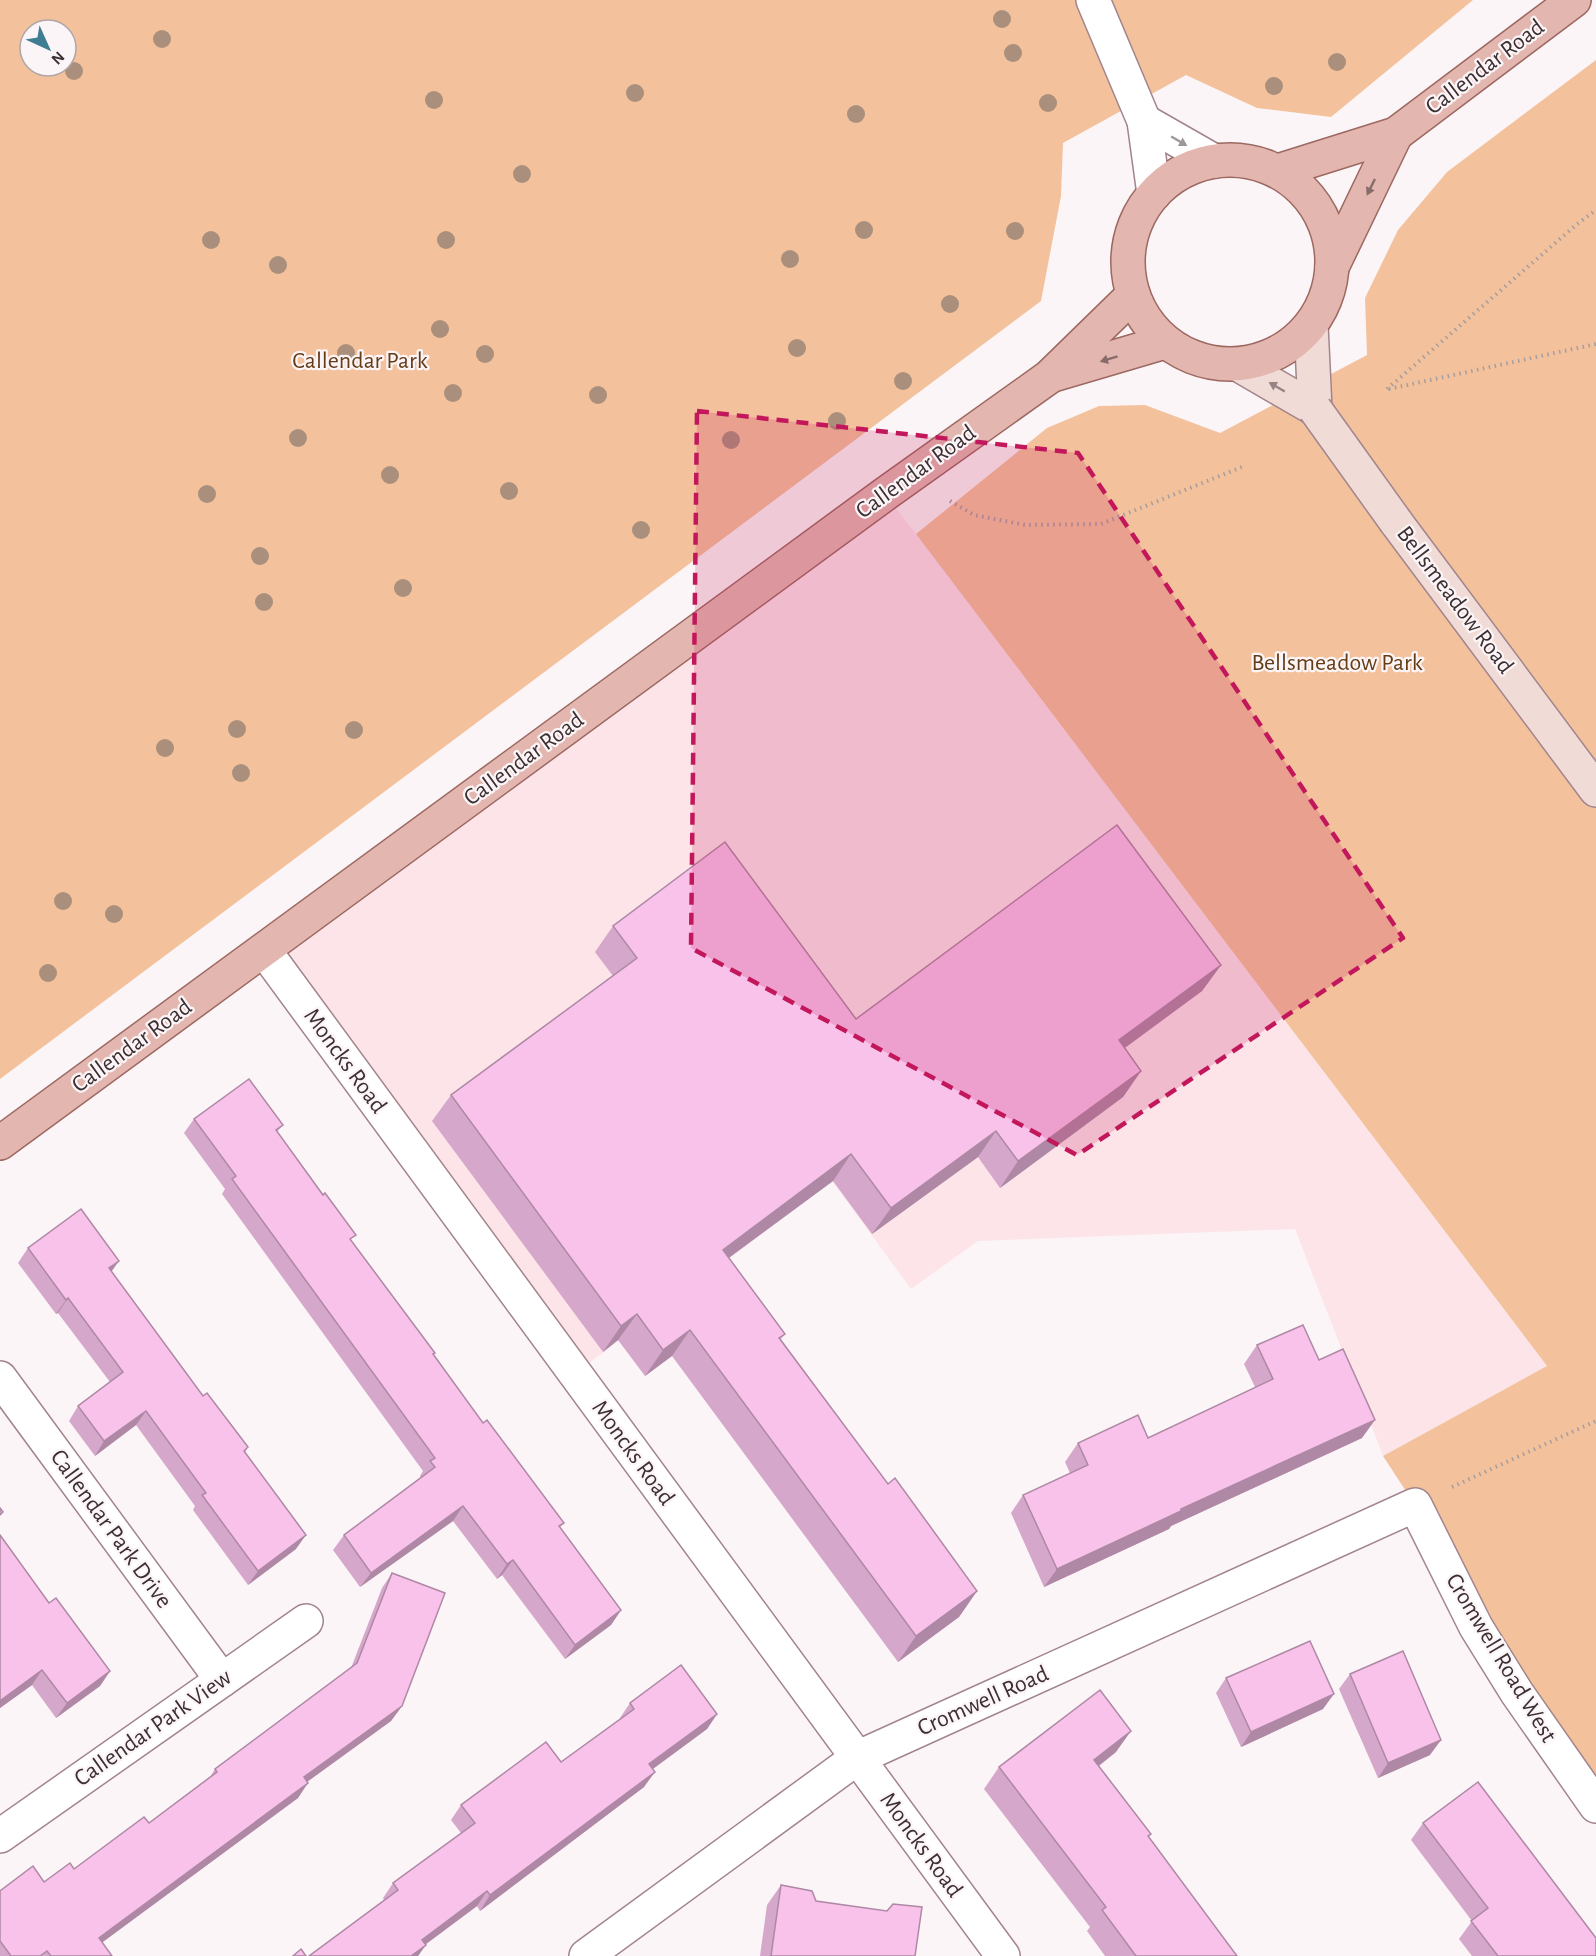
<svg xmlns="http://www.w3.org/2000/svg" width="1596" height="1956" font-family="'Alegreya Sans',sans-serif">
	<rect width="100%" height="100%" fill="#fcf5f7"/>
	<path fill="#fce4e9" d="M 885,494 L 916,534 L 1547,1366 L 1383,1456 L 1295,1229 L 978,1241 L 911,1289 L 832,1181 L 569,1378 L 264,950 Z"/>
	<g fill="#f3c29d" fill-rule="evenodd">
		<path d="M 0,0 L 1473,0 L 1331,117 L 1257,108 L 1186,75 L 1063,143 L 1061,196 L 1041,301 L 0,1079 ZM 30,30 L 66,30 L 66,66 L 30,66 Z"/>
		<path d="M 1596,60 L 1596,1806 L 1415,1505 L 1383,1456 L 1547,1366 L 916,534 L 1047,428 L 1099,406 L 1145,405 L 1220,433 L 1367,355 L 1365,298 L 1398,230 L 1447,172 Z"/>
	</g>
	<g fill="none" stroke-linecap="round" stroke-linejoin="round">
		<g stroke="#a2858c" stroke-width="36">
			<g id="minor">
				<path d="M 1093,0 L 1144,121 L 1154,194"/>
				<path d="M 1144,121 L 1214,161"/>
				<path d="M 264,950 L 1003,1956"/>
				<path d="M 0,1378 L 222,1680"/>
				<path d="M 0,1836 L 306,1621"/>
				<path d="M 586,1956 L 857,1758 L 1415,1505 L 1476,1627 L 1517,1693 L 1596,1806"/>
			</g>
		</g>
		<g stroke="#a2858c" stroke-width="36">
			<g id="secondary">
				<path d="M 1311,325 L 1315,409"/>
				<path d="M 1239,365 L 1315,409"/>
				<path d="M 1396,522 L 1596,790"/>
			</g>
		</g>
		<g stroke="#9c6861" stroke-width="36">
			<g id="primary">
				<circle cx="1230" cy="262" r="102"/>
				<path d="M 1278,171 L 1396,134 L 1574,0"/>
				<path d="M 1332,267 L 1396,134"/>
				<path d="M 1053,375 L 1165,342"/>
				<path d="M 0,1143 L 885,494 L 1049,377 L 1133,295"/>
			</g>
		</g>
		<g stroke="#a69d9f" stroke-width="4" stroke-dasharray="1.5 4.5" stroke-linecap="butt">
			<path d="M 1387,389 L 1576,225 L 1596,210"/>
			<path d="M 1389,389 L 1596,344"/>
			<path d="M 950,501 L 974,515 L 1025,525 L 1101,524 L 1242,467"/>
			<path d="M 1452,1487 L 1596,1421"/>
		</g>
		<use href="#minor" stroke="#fff" stroke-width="33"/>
		<use href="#secondary" stroke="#f1dbd7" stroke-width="33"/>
		<use href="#primary" stroke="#e3b7af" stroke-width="33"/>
		<g stroke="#a2858c" stroke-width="36" stroke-linecap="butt">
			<path id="secondary-bridge" d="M 1315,409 L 1396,522"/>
		</g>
		<use href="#secondary-bridge" stroke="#f1dbd7" stroke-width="33"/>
	</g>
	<g fill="#aa8f7c">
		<circle cx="1002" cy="19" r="9"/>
		<circle cx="162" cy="39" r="9"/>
		<circle cx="1013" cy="53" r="9"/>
		<circle cx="1337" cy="62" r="9"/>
		<circle cx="74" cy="71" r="9"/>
		<circle cx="1274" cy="86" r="9"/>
		<circle cx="635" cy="93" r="9"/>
		<circle cx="434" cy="100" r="9"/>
		<circle cx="1048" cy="103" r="9"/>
		<circle cx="856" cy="114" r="9"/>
		<circle cx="522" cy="174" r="9"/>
		<circle cx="864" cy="230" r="9"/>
		<circle cx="1015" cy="231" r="9"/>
		<circle cx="211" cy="240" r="9"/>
		<circle cx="446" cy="240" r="9"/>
		<circle cx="790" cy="259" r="9"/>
		<circle cx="278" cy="265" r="9"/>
		<circle cx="950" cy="304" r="9"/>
		<circle cx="440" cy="329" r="9"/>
		<circle cx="797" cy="348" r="9"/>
		<circle cx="346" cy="353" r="9"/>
		<circle cx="485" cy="354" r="9"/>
		<circle cx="903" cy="381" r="9"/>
		<circle cx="453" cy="393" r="9"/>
		<circle cx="598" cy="395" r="9"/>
		<circle cx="837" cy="421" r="9"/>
		<circle cx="298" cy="438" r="9"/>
		<circle cx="731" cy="440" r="9"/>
		<circle cx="390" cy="475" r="9"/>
		<circle cx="509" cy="491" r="9"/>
		<circle cx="207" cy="494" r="9"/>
		<circle cx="641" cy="530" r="9"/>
		<circle cx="260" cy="556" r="9"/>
		<circle cx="403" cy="588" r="9"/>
		<circle cx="264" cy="602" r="9"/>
		<circle cx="237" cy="729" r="9"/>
		<circle cx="354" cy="730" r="9"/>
		<circle cx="165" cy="748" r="9"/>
		<circle cx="241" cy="773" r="9"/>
		<circle cx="63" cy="901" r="9"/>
		<circle cx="114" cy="914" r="9"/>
		<circle cx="48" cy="973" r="9"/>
	</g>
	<g fill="#d5a7ca">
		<path d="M 613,926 L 856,1019 L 1221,965 L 1202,991 L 1125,1048 L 1141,1071 L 1123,1097 L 1000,1188 L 978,1157 L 872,1234 L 833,1181 L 729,1258 L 785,1334 L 781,1339 L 888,1484 L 977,1591 L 959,1617 L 898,1662 L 672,1356 L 645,1376 L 618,1340 L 603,1352 L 432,1121 L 451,1095 L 613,976 L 595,952 Z"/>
		<path d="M 194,1119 L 283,1125 L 277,1132 L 351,1241 L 435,1353 L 433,1355 L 483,1423 L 564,1523 L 560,1527 L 621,1610 L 611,1625 L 565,1659 L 502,1575 L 497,1579 L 453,1521 L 360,1587 L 333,1550 L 344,1535 L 421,1478 L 420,1476 L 423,1471 L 222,1194 L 225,1189 L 184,1133 Z"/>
		<path d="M 28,1248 L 112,1272 L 203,1396 L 248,1447 L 245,1452 L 296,1549 L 248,1585 L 193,1510 L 195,1506 L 136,1425 L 95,1456 L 69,1421 L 78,1406 L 110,1382 L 58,1313 L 56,1314 L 18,1263 Z"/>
		<path d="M 1257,1345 L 1319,1360 L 1362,1438 L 1171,1526 L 1169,1529 L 1044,1587 L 1011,1513 L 1023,1495 L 1070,1473 L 1065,1462 L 1078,1443 L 1148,1438 L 1255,1387 L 1244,1364 Z"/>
		<path d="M 0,1535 L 49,1603 L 110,1671 L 100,1686 L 56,1718 L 32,1685 L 0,1708 Z"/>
		<path d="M 392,1573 L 402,1706 L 391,1721 L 307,1782 L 298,1798 L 102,1942 L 112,1956 L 0,1956 L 0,1891 L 44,1882 L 74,1869 L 149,1823 L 210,1777 L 215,1769 L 351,1668 L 382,1588 Z"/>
		<path d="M 1350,1674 L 1430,1755 L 1378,1778 L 1339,1689 Z"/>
		<path d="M 1226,1678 L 1323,1709 L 1241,1747 L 1216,1693 Z"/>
		<path d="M 630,1703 L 717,1714 L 707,1729 L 653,1769 L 644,1787 L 480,1911 L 477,1906 L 425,1945 L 418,1956 L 309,1956 L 384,1900 L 383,1898 L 393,1883 L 461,1833 L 451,1820 L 461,1805 L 561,1762 L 620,1719 L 620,1718 Z"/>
		<path d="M 1116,1752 L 1099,1766 L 1151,1834 L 1149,1837 L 1237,1956 L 1105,1956 L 1087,1931 L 1090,1927 L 984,1789 L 999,1767 Z"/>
		<path d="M 1423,1823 L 1596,1956 L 1472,1956 L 1459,1939 L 1472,1921 L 1411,1840 Z"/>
		<path d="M 781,1885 L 816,1901 L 915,1956 L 760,1956 L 767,1905 Z"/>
	</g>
	<g fill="#ae88a4">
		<path d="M 1221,965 L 1202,991 L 1100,1066 L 1119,1040 Z"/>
		<path d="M 1141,1071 L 1123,1097 L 1000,1188 L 1018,1161 Z"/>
		<path d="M 996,1131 L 978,1157 L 872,1234 L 891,1208 Z"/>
		<path d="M 851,1154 L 833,1181 L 704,1276 L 723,1250 Z"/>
		<path d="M 119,1261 L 109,1275 L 109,1268 Z"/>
		<path d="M 68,1298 L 58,1313 L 56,1314 L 66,1300 Z"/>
		<path d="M 637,1314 L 618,1340 L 603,1352 L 621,1326 Z"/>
		<path d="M 690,1330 L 672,1356 L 645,1376 L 663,1350 Z"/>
		<path d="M 146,1411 L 136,1425 L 95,1456 L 104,1441 Z"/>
		<path d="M 1375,1420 L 1362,1438 L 1171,1526 L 1169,1529 L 1044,1587 L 1057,1569 L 1181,1509 Z"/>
		<path d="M 463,1506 L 453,1521 L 360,1587 L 371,1573 Z"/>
		<path d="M 306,1535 L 296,1549 L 248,1585 L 258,1571 Z"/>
		<path d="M 513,1560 L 502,1575 L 497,1579 L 507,1564 Z"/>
		<path d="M 977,1591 L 959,1617 L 898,1662 L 916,1636 Z"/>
		<path d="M 621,1610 L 611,1625 L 565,1659 L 575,1645 Z"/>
		<path d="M 42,1670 L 32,1685 L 0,1708 L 0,1701 Z"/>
		<path d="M 110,1671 L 100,1686 L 56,1718 L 67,1703 Z"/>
		<path d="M 1334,1694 L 1323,1709 L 1241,1747 L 1251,1732 Z"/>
		<path d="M 402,1706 L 391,1721 L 293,1792 L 304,1777 Z"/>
		<path d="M 717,1714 L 707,1729 L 639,1779 L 649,1764 Z"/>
		<path d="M 1131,1731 L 1116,1752 L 1079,1781 L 1094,1760 Z"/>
		<path d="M 1441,1740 L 1430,1755 L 1378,1778 L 1388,1763 Z"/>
		<path d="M 655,1772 L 644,1787 L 480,1911 L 490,1895 Z"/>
		<path d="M 308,1783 L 298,1798 L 88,1953 L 99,1938 Z"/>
		<path d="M 487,1891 L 477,1906 L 411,1955 L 422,1940 Z"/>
		<path d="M 426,1945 L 418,1956 L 411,1956 Z"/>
	</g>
	<g fill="#f8c2eb" stroke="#ae88a4" stroke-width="1.5">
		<path d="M 1117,825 L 1221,965 L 1119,1040 L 1141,1071 L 1018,1161 L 996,1131 L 891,1208 L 851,1154 L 723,1250 L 785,1334 L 779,1338 L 888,1484 L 895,1478 L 977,1591 L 916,1636 L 690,1330 L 663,1350 L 637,1314 L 621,1326 L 451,1095 L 637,958 L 613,926 L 725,842 L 856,1019 Z"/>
		<path d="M 249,1079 L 283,1125 L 276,1130 L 323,1195 L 325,1193 L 356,1235 L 350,1239 L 435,1353 L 433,1354 L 483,1423 L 487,1420 L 564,1523 L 559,1526 L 621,1610 L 575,1645 L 513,1560 L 507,1564 L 463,1506 L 371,1573 L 344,1535 L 435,1467 L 430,1461 L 435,1458 L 232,1179 L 236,1176 L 194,1119 Z"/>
		<path d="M 81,1209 L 119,1261 L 109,1268 L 203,1396 L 207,1393 L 248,1447 L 244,1451 L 306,1535 L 258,1571 L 202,1495 L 206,1493 L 146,1411 L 104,1441 L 78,1406 L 123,1372 L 68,1298 L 66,1300 L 28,1248 Z"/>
		<path d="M 1303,1325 L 1319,1360 L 1343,1349 L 1375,1420 L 1181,1509 L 1181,1511 L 1057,1569 L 1023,1495 L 1088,1465 L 1078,1443 L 1138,1415 L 1148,1438 L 1273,1379 L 1257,1345 Z"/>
		<path d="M 0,1508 L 3,1512 L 0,1515 Z"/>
		<path d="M 0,1535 L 49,1603 L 56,1598 L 110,1671 L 67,1703 L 42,1670 L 0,1701 Z"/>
		<path d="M 392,1573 L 445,1593 L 402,1706 L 304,1777 L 308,1783 L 99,1938 L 112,1956 L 51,1956 L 47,1951 L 40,1956 L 11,1956 L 0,1941 L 0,1891 L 33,1866 L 44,1882 L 70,1863 L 74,1869 L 144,1817 L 149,1823 L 217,1772 L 215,1769 L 357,1663 Z"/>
		<path d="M 1310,1641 L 1334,1694 L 1251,1732 L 1226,1678 Z"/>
		<path d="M 1403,1651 L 1441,1740 L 1388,1763 L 1350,1674 Z"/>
		<path d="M 681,1665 L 717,1714 L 649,1764 L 655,1772 L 490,1895 L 487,1891 L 422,1940 L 426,1945 L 411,1956 L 309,1956 L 398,1890 L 393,1883 L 475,1823 L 461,1805 L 546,1742 L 561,1762 L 634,1709 L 630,1703 Z"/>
		<path d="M 1100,1690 L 1131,1731 L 1094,1760 L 1151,1834 L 1148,1836 L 1237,1956 L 1136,1956 L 1102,1910 L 1106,1907 L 999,1767 Z"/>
		<path d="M 1478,1782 L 1596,1938 L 1596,1956 L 1498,1956 L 1471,1921 L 1488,1908 L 1423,1823 Z"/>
		<path d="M 781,1885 L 812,1891 L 816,1901 L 887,1911 L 893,1904 L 922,1907 L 915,1956 L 771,1956 Z"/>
		<path d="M 301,1949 L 306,1956 L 293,1956 Z"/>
	</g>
	<defs><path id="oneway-solid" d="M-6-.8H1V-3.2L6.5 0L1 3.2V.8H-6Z" transform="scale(1.5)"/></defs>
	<use fill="#9d9798" href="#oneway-solid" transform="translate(1179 141) rotate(30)"/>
	<g fill="#876c6a">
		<use href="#oneway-solid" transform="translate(1371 187) rotate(116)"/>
		<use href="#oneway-solid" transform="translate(1109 359) rotate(163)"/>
	</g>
	<use fill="#968584" href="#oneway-solid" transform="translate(1277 387) rotate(-150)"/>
	<path fill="#c2185b" fill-opacity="0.2" stroke="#c2185b" stroke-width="4.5" stroke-dasharray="12 8" stroke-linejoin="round" d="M 697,411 L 1078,453 L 1403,938 L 1077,1155 L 691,948 Z"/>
	<g text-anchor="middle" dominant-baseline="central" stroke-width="4.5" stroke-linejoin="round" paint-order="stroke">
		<g font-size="24" fill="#3b2f32" stroke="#fcf5f7">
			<text transform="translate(1485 67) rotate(-37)">Callendar Road</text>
			<text transform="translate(916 472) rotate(-36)">Callendar Road</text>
			<text transform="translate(1455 600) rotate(53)">Bellsmeadow Road</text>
			<text transform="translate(524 759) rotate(-36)">Callendar Road</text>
			<text transform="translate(132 1046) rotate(-36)">Callendar Road</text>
			<text transform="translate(345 1061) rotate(54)">Moncks Road</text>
			<text transform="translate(633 1453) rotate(54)">Moncks Road</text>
			<text transform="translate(111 1529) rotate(54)">Callendar Park Drive</text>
			<text transform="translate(1501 1658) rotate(59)">Cromwell Road West</text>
			<text transform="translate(983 1701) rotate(-24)">Cromwell Road</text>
			<text transform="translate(153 1728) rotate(-35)">Callendar Park View</text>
			<text transform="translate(921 1845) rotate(54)">Moncks Road</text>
		</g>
		<g font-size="24" fill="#663c17" stroke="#fcf5f7">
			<text x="360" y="361">Callendar Park</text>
			<text x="1337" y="663">Bellsmeadow Park</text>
		</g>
	</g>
	<g transform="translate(48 48) rotate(135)"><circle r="28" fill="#fcf5f7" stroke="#afa6a8" stroke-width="1.5"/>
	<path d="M0-4.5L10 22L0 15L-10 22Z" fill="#3f7d93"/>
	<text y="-9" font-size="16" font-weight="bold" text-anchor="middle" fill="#3b2f32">N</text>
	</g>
</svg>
